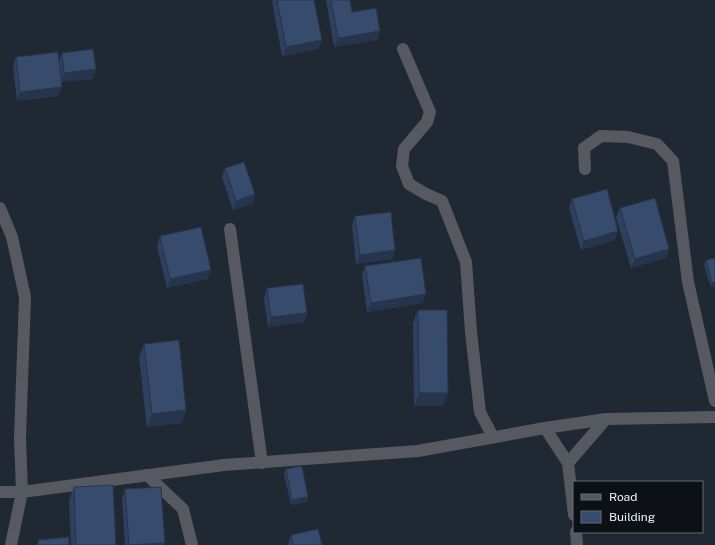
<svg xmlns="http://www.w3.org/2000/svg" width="715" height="545" font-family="'Public Sans',sans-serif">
	<rect width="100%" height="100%" fill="#202834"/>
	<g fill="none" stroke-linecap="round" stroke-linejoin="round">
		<g stroke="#565a60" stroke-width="12">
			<path d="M 403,49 L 430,112 L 427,122 L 404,149 L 402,166 L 409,184 L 426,194 L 442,201 L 466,262 L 471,332 L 480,412 L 493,437"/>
			<path d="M 585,169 L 584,148 L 601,136 L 628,137 L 657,144 L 673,161 L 688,282 L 715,401"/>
			<path d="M 0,208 L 12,237 L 25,297 L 20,438 L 22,492 L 11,545"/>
			<path d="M 230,229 L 262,463"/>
			<path d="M 545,428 L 568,463 L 574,515"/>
			<path d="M 568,463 L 606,419"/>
			<path d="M 147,475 L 183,509 L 192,545"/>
			<path d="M 0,492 L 22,492 L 224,465 L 418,451 L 545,428 L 606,419 L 715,417"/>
			<path d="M 576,532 L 577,545"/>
		</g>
	</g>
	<g fill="#2f405e">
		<path d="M 273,0 L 314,0 L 322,40 L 318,49 L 282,56 L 272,2 Z"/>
		<path d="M 326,0 L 350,0 L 352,12 L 380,31 L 377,40 L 334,47 Z"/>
		<path d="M 62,53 L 96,69 L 92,79 L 61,82 L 58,96 L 17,101 L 13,66 L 16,57 L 59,61 Z"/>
		<path d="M 225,168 L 252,204 L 233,210 L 222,177 Z"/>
		<path d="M 572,199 L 615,240 L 581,250 L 569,208 Z"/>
		<path d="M 620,208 L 669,249 L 666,258 L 631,268 L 616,217 Z"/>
		<path d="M 355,216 L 395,250 L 392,259 L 356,264 L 352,225 Z"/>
		<path d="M 160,236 L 211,270 L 207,279 L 167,288 L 157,246 Z"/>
		<path d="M 706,260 L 715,286 L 711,287 L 704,265 Z"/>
		<path d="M 365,266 L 423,303 L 367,312 L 362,275 Z"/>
		<path d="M 267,288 L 307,313 L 304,322 L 268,327 L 264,298 Z"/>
		<path d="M 418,310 L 448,393 L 443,406 L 414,406 L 413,323 Z"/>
		<path d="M 144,344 L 186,410 L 182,423 L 147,427 L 139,357 Z"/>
		<path d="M 286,469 L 308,497 L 307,502 L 291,505 L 284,474 Z"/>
		<path d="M 74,487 L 116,545 L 71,545 L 69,500 Z"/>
		<path d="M 125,489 L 164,545 L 125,545 L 122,498 Z"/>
		<path d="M 291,535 L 322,545 L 288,545 Z"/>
	</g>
	<g fill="#26344c">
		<path d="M 380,31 L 377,40 L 334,47 L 338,38 Z"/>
		<path d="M 322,40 L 318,49 L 282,56 L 286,47 Z"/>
		<path d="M 96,69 L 92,79 L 61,82 L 64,73 Z"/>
		<path d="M 62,87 L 58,96 L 17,101 L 20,92 Z"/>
		<path d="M 255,194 L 252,204 L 233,210 L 236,201 Z"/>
		<path d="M 618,231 L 615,240 L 581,250 L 584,241 Z"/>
		<path d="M 669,249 L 666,258 L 631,268 L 635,259 Z"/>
		<path d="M 395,250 L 392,259 L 356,264 L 360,255 Z"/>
		<path d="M 211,270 L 207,279 L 167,288 L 170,279 Z"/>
		<path d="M 715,282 L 715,286 L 711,287 L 712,283 Z"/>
		<path d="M 426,294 L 423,303 L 367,312 L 371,303 Z"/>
		<path d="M 307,313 L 304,322 L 268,327 L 271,317 Z"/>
		<path d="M 419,393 L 448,393 L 443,406 L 414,406 Z"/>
		<path d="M 186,410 L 182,423 L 147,427 L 152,414 Z"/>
		<path d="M 308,497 L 307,502 L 291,505 L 292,500 Z"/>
		<path d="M 165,543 L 164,545 L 138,545 Z"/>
	</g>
	<g fill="#374b6d" stroke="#26344c">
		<path d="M 277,0 L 314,0 L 322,40 L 286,47 Z"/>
		<path d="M 331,0 L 350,0 L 352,12 L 376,8 L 380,31 L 338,38 Z"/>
		<path d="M 93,49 L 96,69 L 64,73 L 62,53 Z"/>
		<path d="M 58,52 L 62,87 L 20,92 L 16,57 Z"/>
		<path d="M 244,162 L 255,194 L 236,201 L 225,168 Z"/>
		<path d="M 607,189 L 618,231 L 584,241 L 572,199 Z"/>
		<path d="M 655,198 L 669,249 L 635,259 L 620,208 Z"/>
		<path d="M 391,212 L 395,250 L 360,255 L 355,216 Z"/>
		<path d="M 201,227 L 211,270 L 170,279 L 160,236 Z"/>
		<path d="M 421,258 L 426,294 L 371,303 L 365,266 Z"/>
		<path d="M 715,258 L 715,282 L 712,283 L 706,260 Z"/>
		<path d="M 303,284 L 307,313 L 271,317 L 267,288 Z"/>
		<path d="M 418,310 L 447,310 L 448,393 L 419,393 Z"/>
		<path d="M 179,340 L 186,410 L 152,414 L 144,344 Z"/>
		<path d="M 302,466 L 308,497 L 292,500 L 286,469 Z"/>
		<path d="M 113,485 L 116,545 L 76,545 L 74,487 Z"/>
		<path d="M 161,487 L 165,543 L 129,545 L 125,489 Z"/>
		<path d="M 318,529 L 322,545 L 293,545 L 291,535 Z"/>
		<path d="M 69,537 L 69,545 L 38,545 L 38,540 Z"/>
	</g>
	<rect x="573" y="481" width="130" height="52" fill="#0d1116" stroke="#676b72"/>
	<rect x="581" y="494" width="20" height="6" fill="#565a60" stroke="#676b72"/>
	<text x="609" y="501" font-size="12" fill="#eef3fb">Road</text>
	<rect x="581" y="511" width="20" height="12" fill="#374b6d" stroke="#676b72"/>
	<text x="609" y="521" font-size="12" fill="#eef3fb">Building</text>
</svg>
